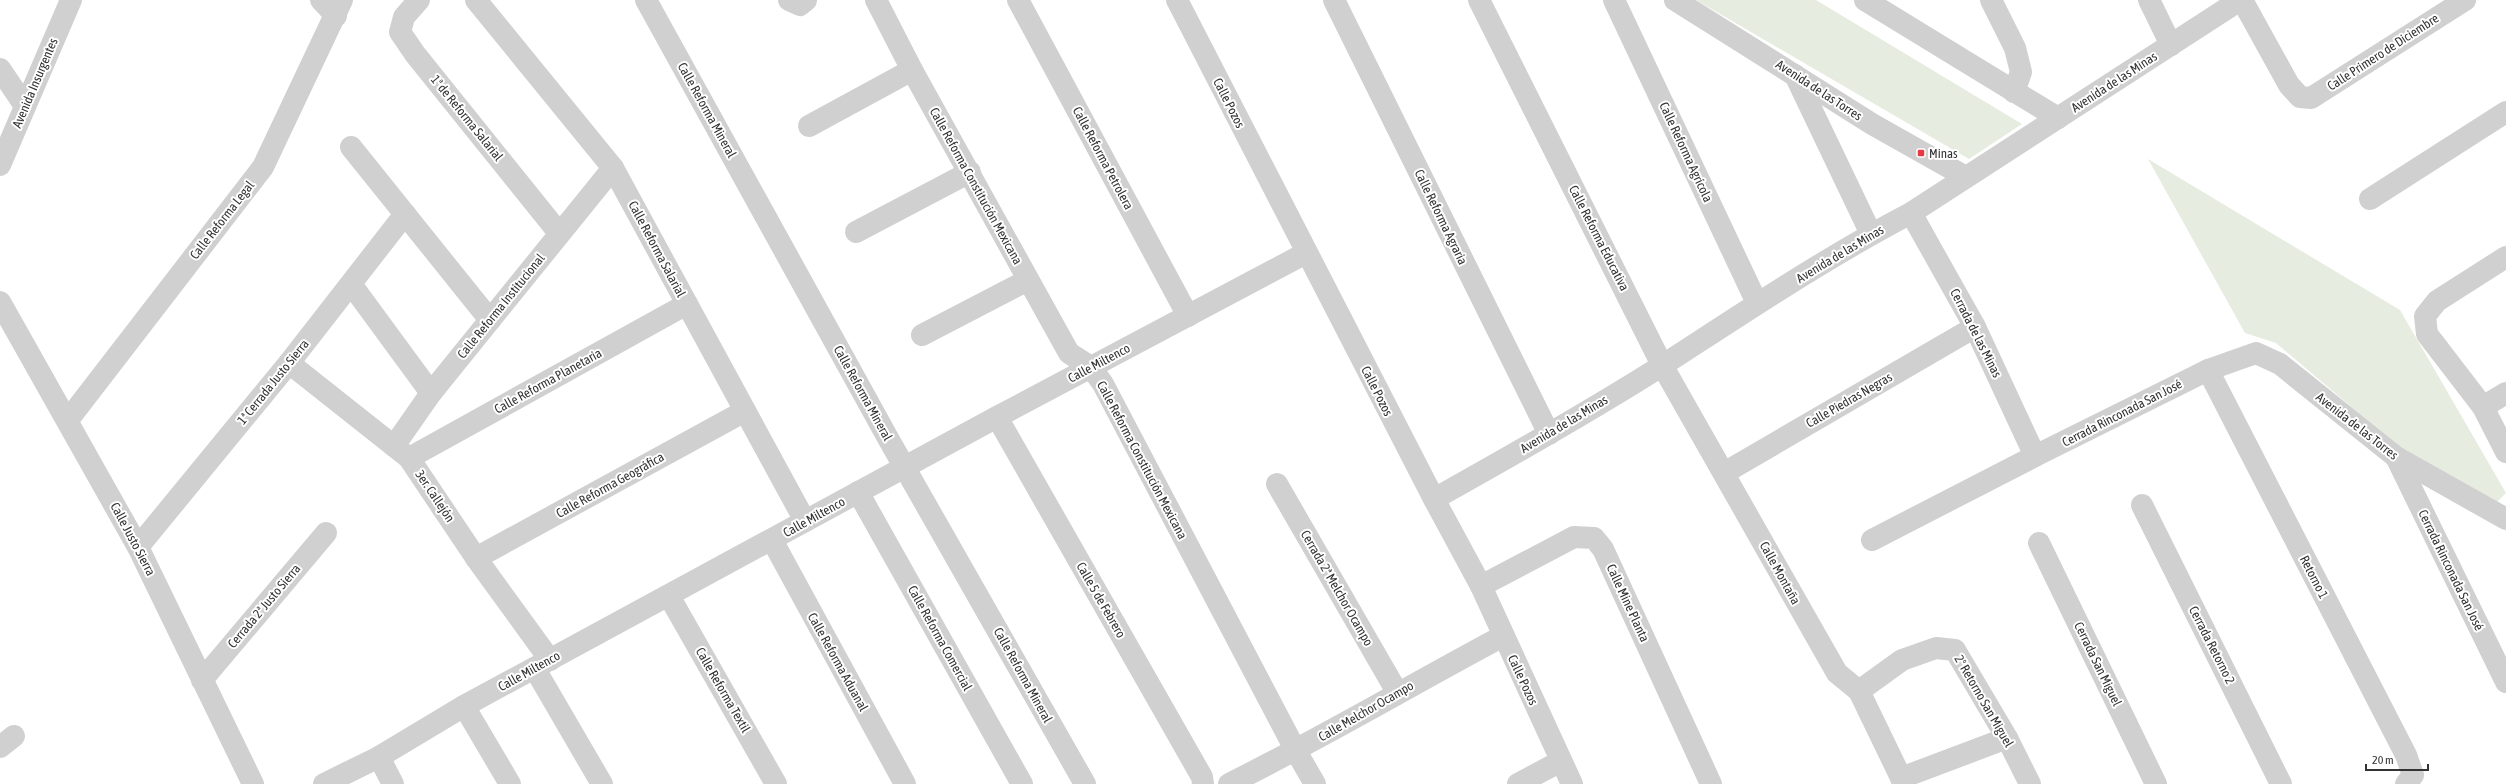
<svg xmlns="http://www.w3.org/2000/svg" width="2506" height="784" font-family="'Asap Condensed',sans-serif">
	<rect width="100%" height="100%" fill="#fff"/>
	<g fill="#e6ecdf">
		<path d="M 1696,0 L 1816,0 L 2022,124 L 1969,159 Z"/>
		<path d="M 2148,159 L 2400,310 L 2506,493 L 2492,507 L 2413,459 L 2276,343 L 2245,333 Z"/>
	</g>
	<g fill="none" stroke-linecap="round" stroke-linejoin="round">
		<g stroke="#d0d0d0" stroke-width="22">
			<path d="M 321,0 L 336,16"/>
			<path d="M 419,0 L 404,17 L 400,32 L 415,54 L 559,233"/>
			<path d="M 476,0 L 613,168 L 805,521"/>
			<path d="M 646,0 L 889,440 L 1085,784"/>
			<path d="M 789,0 L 800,5 L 806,0"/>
			<path d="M 876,0 L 912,70 L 1069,353 L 1091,367 L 1103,384 L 1296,751 L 1315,784"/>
			<path d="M 1018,0 L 1188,316"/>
			<path d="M 1334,0 L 1549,434"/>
			<path d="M 1479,0 L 1662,365 L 1837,673 L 1859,691 L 1902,660 L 1936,648 L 1955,650 L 2007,738 L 2030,784"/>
			<path d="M 1614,0 L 1757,303"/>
			<path d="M 1991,0 L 2015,48 L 2021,72 L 2014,92"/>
			<path d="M 2149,0 L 2171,45"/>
			<path d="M 2242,0 L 2289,85 L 2300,97 L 2311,98 L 2465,0"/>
			<path d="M 0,69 L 25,106"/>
			<path d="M 1795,75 L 1871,234"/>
			<path d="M 809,126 L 912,70"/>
			<path d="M 351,147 L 490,320"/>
			<path d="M 2370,199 L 2506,112"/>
			<path d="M 856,232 L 970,172"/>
			<path d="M 2506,257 L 2437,301 L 2425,316 L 2427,334 L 2483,407 L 2506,452"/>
			<path d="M 351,284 L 431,393"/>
			<path d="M 922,335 L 1028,280"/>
			<path d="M 289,363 L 409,458 L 476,558 L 550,660"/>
			<path d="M 2208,370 L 2406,755 L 2413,775 L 2406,784"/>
			<path d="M 2483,407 L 2506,393"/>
			<path d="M 997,417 L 1202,777 L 1203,784"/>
			<path d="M 68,420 L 263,167 L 342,0"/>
			<path d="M 394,446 L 431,393 L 613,168"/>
			<path d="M 2396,457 L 2506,682"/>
			<path d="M 409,458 L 687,304"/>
			<path d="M 1724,473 L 1975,327"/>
			<path d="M 1277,484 L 1397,692"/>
			<path d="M 858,492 L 1022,784"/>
			<path d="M 2142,505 L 2281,784"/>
			<path d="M 772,540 L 905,784"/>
			<path d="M 1872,540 L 2035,456"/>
			<path d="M 2039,543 L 2156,784"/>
			<path d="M 138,547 L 289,363 L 405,214"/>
			<path d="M 476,558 L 743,412"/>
			<path d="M 1481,586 L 1574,537 L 1594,538 L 1603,549 L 1711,784"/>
			<path d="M 669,596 L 776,784"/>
			<path d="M 535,669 L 602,784"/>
			<path d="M 202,680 L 326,533"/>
			<path d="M 1859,691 L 1904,784"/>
			<path d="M 464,706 L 510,784"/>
			<path d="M 0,747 L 14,736"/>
			<path d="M 379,757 L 393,784"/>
			<path d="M 1901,778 L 2007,738"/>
			<path d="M 324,784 L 379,757 L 464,706 L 997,417 L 1306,253"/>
			<path d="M 1229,784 C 1322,738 1411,685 1503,636"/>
			<path d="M 1518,784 L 1561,761"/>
		</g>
		<g stroke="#d0d0d0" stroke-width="22">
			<path d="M 1177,0 L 1434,499 L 1481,586 L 1572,784"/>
			<path d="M 1675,0 L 1872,124 L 1966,177"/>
			<path d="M 1865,0 L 2058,118"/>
			<path d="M 0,165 L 71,0"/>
			<path d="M 1911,213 L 1975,327 L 2035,456 L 2208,370 L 2256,353 L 2280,364 L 2396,457 L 2506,519"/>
			<path d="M 0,302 L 138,547 L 253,784"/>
			<path d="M 1434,499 C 1511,456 1589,412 1663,365 C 1745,312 1825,258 1911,213 L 2240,0"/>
		</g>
	</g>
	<rect fill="#e63946" stroke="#fff" stroke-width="1.5" x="1917" y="149" width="8" height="8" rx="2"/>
	<g text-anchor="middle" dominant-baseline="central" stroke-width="4" stroke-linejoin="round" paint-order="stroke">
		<g font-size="13" fill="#333" stroke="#fff">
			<text transform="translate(2383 52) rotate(-33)">Calle Primero de Diciembre</text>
			<text transform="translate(2114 82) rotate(-33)">Avenida de las Minas</text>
			<text transform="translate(35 83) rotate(-67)">Avenida Insurgentes</text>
			<text transform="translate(1819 90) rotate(33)">Avenida de las Torres</text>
			<text transform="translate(1229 103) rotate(63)">Calle Pozos</text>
			<text transform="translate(707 110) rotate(61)">Calle Reforma Mineral</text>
			<text transform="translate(467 118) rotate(51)">1ª de Reforma Salarial</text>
			<text transform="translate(1686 152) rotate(65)">Calle Reforma Agrícola</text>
			<text transform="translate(1103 158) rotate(62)">Calle Reforma Petrolera</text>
			<text transform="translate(976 186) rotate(61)">Calle Reforma Constitución Mexicana</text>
			<text transform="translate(1441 217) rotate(64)">Calle Reforma Agraria</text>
			<text transform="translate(222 220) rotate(-52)">Calle Reforma Legal</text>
			<text transform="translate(1599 238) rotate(63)">Calle Reforma Educativa</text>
			<text transform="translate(657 249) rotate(62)">Calle Reforma Salarial</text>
			<text transform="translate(1840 254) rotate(-31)">Avenida de las Minas</text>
			<text transform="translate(501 306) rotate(-51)">Calle Reforma Institucional</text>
			<text transform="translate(1976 333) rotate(63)">Cerrada de las Minas</text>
			<text transform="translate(1099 363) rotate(-28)">Calle Miltenco</text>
			<text transform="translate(548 381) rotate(-29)">Calle Reforma Planetaria</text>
			<text transform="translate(273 382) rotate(-51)">1ª Cerrada Justo Sierra</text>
			<text transform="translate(1377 391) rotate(63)">Calle Pozos</text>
			<text transform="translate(863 393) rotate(61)">Calle Reforma Mineral</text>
			<text transform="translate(1849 400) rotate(-30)">Calle Piedras Negras</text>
			<text transform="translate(2122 413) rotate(-27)">Cerrada Rinconada San José</text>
			<text transform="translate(1564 424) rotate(-31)">Avenida de las Minas</text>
			<text transform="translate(2357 426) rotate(38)">Avenida de las Torres</text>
			<text transform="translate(1142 460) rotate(62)">Calle Reforma Constitución Mexicana</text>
			<text transform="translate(610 485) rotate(-29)">Calle Reforma Geográfica</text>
			<text transform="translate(435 496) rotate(56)">3er. Callejón</text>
			<text transform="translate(814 517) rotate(-29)">Calle Miltenco</text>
			<text transform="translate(133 539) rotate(62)">Calle Justo Sierra</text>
			<text transform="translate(2451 570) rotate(64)">Cerrada Rinconada San José</text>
			<text transform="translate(1780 573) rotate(61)">Calle Montaña</text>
			<text transform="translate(2314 577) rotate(63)">Retorno 1</text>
			<text transform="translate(1337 588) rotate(60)">Cerrada 2ª Melchor Ocampo</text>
			<text transform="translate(1101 600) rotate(60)">Calle 5 de Febrero</text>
			<text transform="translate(1628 603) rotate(65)">Calle Mine Planta</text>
			<text transform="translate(264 606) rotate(-50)">Cerrada 2ª Justo Sierra</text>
			<text transform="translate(940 638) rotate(61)">Calle Reforma Comercial</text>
			<text transform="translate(2212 645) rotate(63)">Cerrada Retorno 2</text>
			<text transform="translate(838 662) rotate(61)">Calle Reforma Aduanal</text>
			<text transform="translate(2098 664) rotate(64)">Cerrada San Miguel</text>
			<text transform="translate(529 671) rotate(-29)">Calle Miltenco</text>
			<text transform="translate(1023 675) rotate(61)">Calle Reforma Mineral</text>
			<text transform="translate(1523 680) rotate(65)">Calle Pozos</text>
			<text transform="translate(723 690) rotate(60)">Calle Reforma Textil</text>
			<text transform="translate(1984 701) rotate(60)">2º Retorno San Miguel</text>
			<text transform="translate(1366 711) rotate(-30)">Calle Melchor Ocampo</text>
		</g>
		<g font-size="13" fill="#333" stroke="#fff" text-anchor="start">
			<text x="1929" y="153">Minas</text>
		</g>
	</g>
	<path d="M2366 764v6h62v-6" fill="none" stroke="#333333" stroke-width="2"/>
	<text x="2372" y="764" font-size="12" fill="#333333" stroke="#ffffff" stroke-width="3" paint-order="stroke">20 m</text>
</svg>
